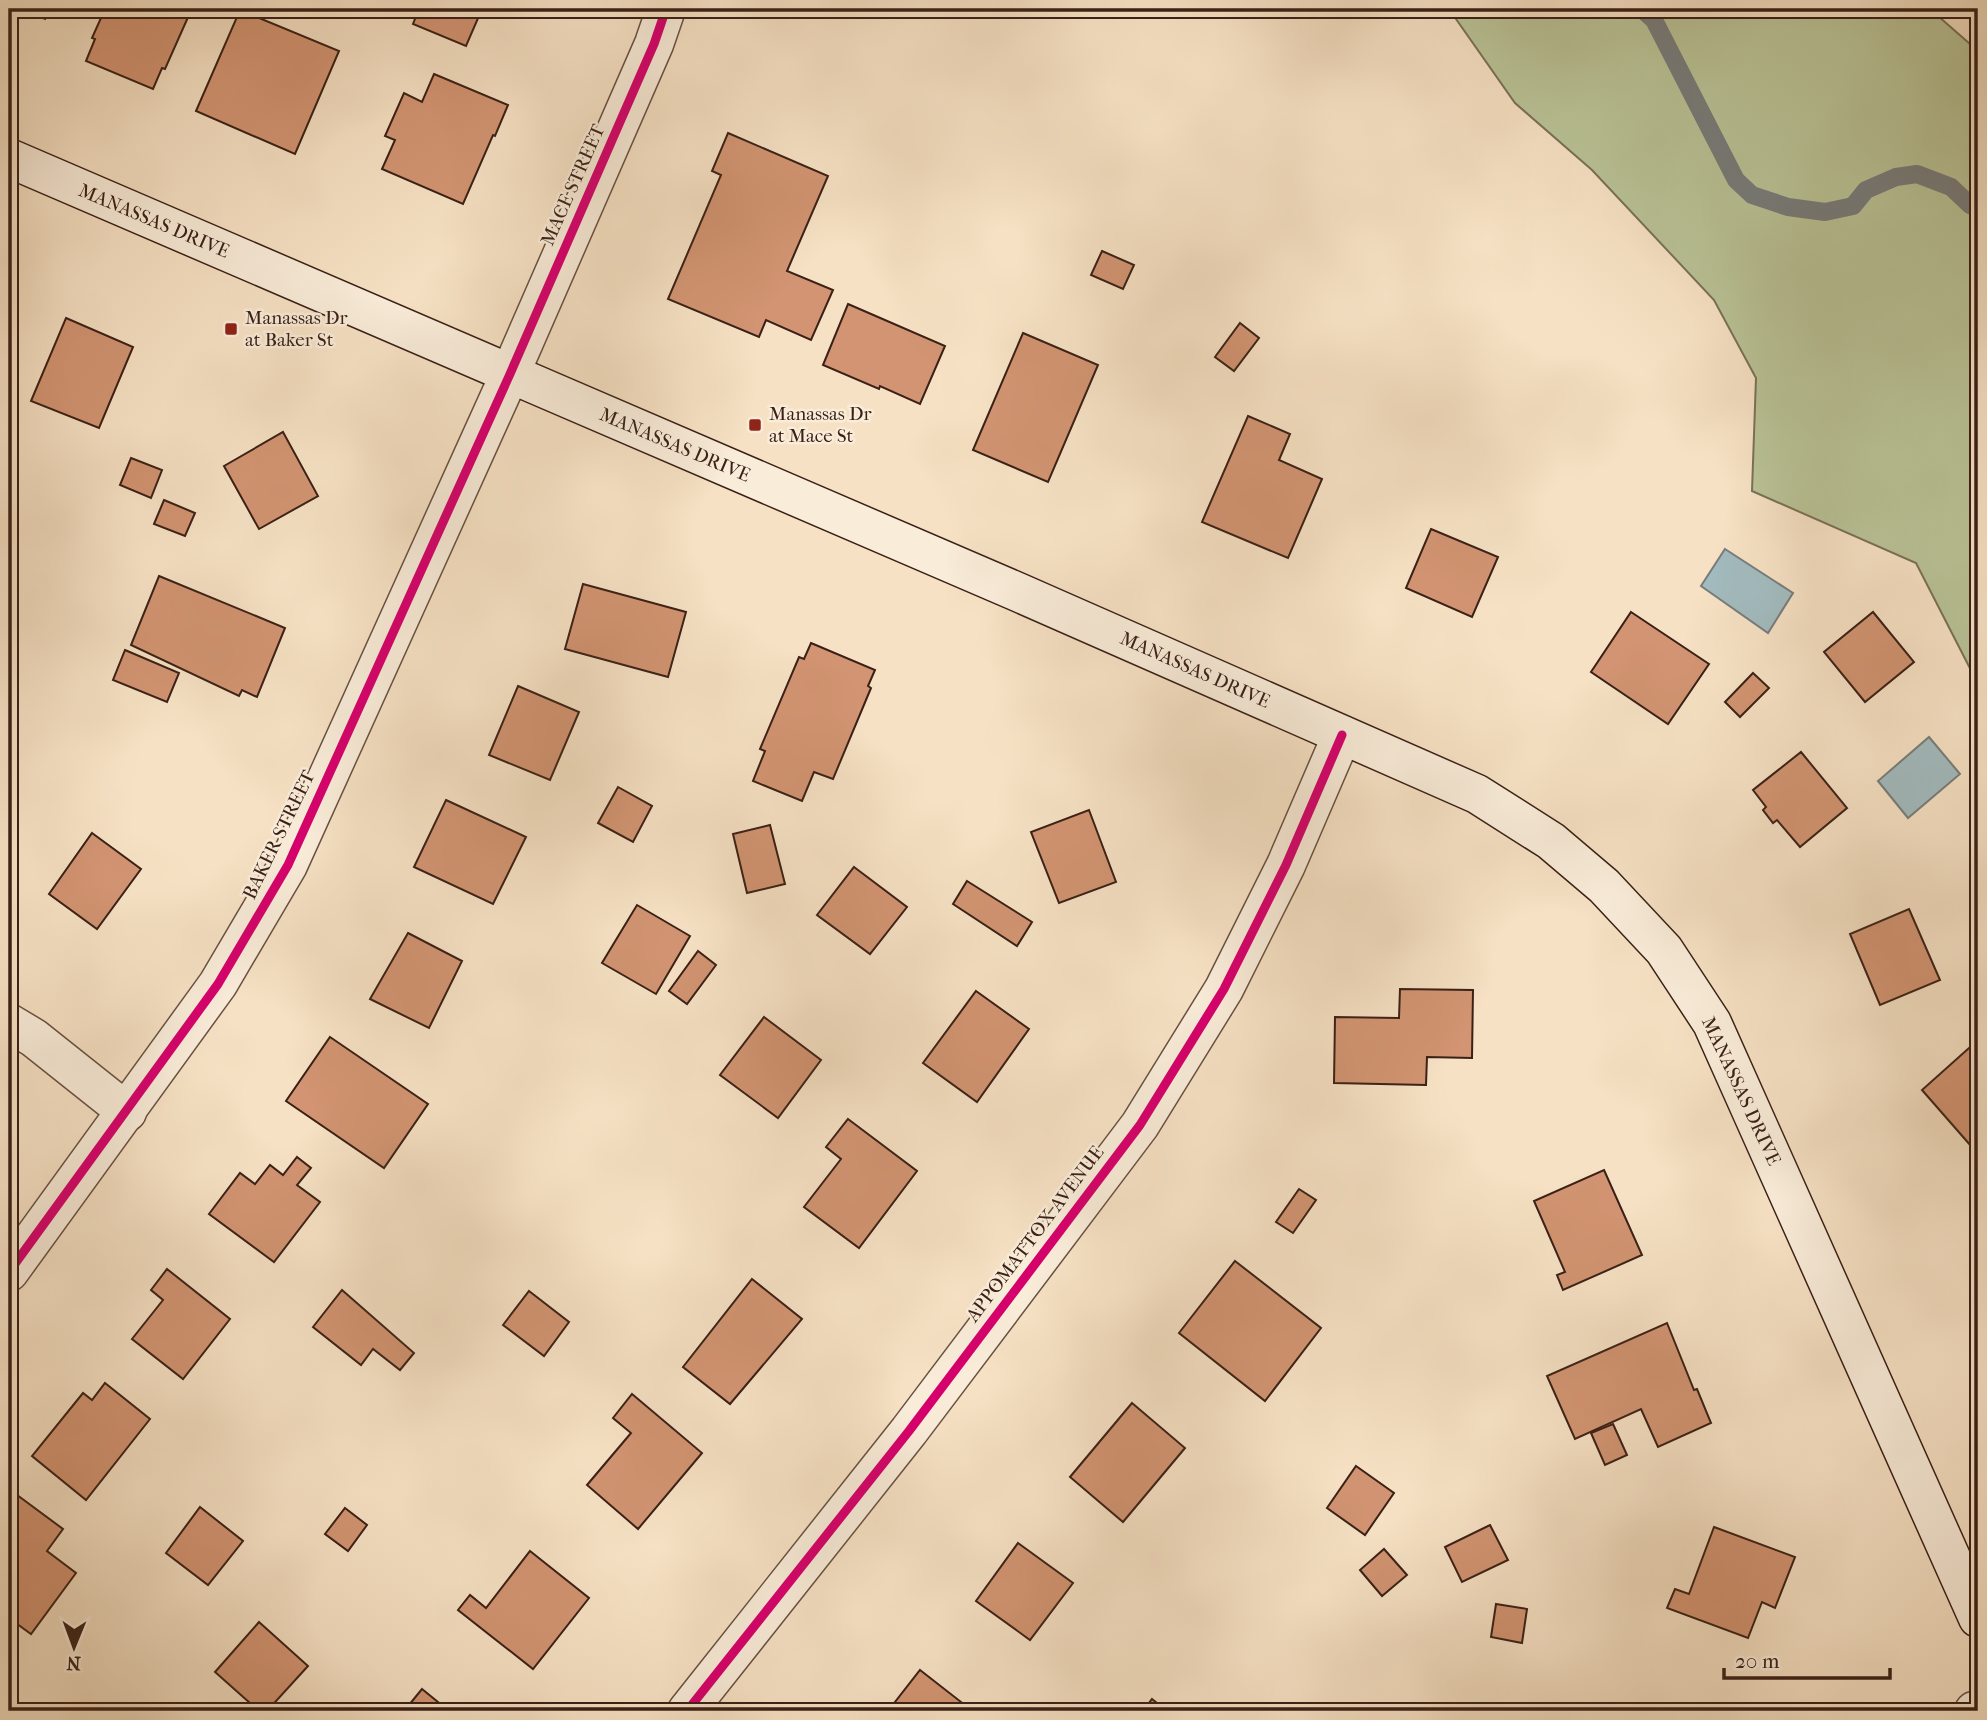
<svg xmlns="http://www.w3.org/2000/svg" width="1987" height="1720" font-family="'IM FELL French Canon',serif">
	<rect width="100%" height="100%" fill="#f6e1c4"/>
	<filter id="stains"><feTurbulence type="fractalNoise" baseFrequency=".00286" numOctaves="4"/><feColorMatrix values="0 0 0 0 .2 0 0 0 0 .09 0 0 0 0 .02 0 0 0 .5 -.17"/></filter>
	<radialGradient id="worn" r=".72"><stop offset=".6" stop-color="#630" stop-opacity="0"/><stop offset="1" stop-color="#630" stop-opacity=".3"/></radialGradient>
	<path fill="#b9c397" stroke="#7a7257" stroke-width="2" d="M 1449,9 L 1930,9 L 1978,51 L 1978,684 L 1916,563 L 1752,491 L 1756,378 L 1714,300 L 1592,170 L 1515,103 Z"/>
	<g fill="#a2bbbf" stroke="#787d7c" stroke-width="2">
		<path d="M 1725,549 L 1793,593 L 1768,633 L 1701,586 Z"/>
		<path d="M 1929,737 L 1960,774 L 1908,818 L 1878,781 Z"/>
	</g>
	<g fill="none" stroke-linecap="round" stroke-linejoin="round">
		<path stroke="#787d7c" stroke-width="18" d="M 1642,9 L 1654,20 L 1736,180 L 1752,195 L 1788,207 L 1825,212 L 1853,206 L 1866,190 L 1896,177 L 1917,174 L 1951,187 L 1970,205 L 1978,209"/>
	</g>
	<g fill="#d29472" stroke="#3a2017" stroke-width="2">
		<path d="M 10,9 L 49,9 L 45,19 L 23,9 L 20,13 Z"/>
		<path d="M 105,9 L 173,9 L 189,15 L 165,69 L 162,68 L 153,89 L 86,61 L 95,39 L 92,38 Z"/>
		<path d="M 419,9 L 482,9 L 466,46 L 413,24 Z"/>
		<path d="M 240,10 L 339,51 L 295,154 L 196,111 Z"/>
		<path d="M 434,74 L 508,105 L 495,136 L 493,135 L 463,204 L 382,169 L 395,140 L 385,136 L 404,93 L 422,102 Z"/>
		<path d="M 728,133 L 828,176 L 787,271 L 833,290 L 811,340 L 766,320 L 759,337 L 668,299 L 721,175 L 712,171 Z"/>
		<path d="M 1102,251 L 1134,265 L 1123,289 L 1091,275 Z"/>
		<path d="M 848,304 L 945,346 L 920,404 L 880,386 L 879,389 L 823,365 Z"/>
		<path d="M 66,318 L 133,347 L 99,428 L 31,401 Z"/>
		<path d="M 1240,323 L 1259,338 L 1234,371 L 1215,357 Z"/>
		<path d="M 1023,333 L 1098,365 L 1048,482 L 973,450 Z"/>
		<path d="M 1248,416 L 1290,434 L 1279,460 L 1322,479 L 1288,558 L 1202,522 Z"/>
		<path d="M 283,432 L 318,496 L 259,529 L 224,466 Z"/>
		<path d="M 131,458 L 162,470 L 151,498 L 120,485 Z"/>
		<path d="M 164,500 L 195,513 L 185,536 L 154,524 Z"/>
		<path d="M 1431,529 L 1498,557 L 1472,617 L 1406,588 Z"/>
		<path d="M 159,576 L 285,628 L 257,697 L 242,690 L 239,696 L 131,645 Z"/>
		<path d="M 583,584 L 686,612 L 668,677 L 565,649 Z"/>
		<path d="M 1631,612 L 1709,664 L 1668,724 L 1591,672 Z"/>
		<path d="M 1873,612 L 1914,662 L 1865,702 L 1824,652 Z"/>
		<path d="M 811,643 L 875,670 L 868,686 L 871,688 L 833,779 L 814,772 L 802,801 L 753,781 L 765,751 L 760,749 L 799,657 L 804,659 Z"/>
		<path d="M 125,650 L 179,673 L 167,702 L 113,680 Z"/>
		<path d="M 1753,673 L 1769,688 L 1740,717 L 1725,702 Z"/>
		<path d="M 518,686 L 579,712 L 550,780 L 489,755 Z"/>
		<path d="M 1801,752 L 1847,808 L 1800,847 L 1777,820 L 1773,823 L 1763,810 L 1766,807 L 1753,790 Z"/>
		<path d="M 618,787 L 652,806 L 633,842 L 598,823 Z"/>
		<path d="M 446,800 L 526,837 L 493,904 L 414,867 Z"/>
		<path d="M 1089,810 L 1116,882 L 1059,903 L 1031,832 Z"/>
		<path d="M 770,825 L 785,884 L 747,893 L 733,834 Z"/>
		<path d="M 92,833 L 141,869 L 97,929 L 49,894 Z"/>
		<path d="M 854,867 L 907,907 L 870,954 L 817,915 Z"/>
		<path d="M 967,881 L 1032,922 L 1017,946 L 953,904 Z"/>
		<path d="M 637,905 L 690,936 L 656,994 L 602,963 Z"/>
		<path d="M 1909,909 L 1940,980 L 1880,1005 L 1850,934 Z"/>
		<path d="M 408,933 L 462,961 L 429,1028 L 370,999 Z"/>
		<path d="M 698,951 L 716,965 L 687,1004 L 669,991 Z"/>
		<path d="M 1400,989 L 1473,990 L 1472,1058 L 1427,1057 L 1426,1085 L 1334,1083 L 1335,1017 L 1399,1018 Z"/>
		<path d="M 976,991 L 1029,1029 L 977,1102 L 923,1063 Z"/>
		<path d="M 764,1017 L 821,1060 L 778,1118 L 720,1075 Z"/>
		<path d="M 330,1037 L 428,1104 L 384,1168 L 286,1101 Z"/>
		<path d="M 1978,1040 L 1978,1154 L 1922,1090 Z"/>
		<path d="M 848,1119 L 917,1171 L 859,1248 L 804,1207 L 841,1159 L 826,1147 Z"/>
		<path d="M 297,1157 L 311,1168 L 297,1185 L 320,1202 L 274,1262 L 209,1214 L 240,1173 L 255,1184 L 270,1165 L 283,1175 Z"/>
		<path d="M 1604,1170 L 1642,1255 L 1563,1290 L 1557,1275 L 1565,1272 L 1534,1201 Z"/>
		<path d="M 1299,1189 L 1316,1200 L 1293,1233 L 1276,1222 Z"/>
		<path d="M 1235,1261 L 1321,1328 L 1265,1401 L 1179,1333 Z"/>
		<path d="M 167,1269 L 230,1319 L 183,1379 L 132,1339 L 163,1300 L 151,1290 Z"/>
		<path d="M 752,1279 L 802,1319 L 730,1404 L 683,1367 Z"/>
		<path d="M 342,1290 L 414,1353 L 400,1370 L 373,1349 L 361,1365 L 313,1327 Z"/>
		<path d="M 529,1291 L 569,1322 L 544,1356 L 503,1325 Z"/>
		<path d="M 1667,1323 L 1694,1390 L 1697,1389 L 1711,1423 L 1658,1447 L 1641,1409 L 1575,1439 L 1547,1376 Z"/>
		<path d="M 105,1383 L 150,1419 L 86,1500 L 32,1456 L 83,1393 L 92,1400 Z"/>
		<path d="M 632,1394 L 702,1453 L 638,1529 L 587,1485 L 631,1433 L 613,1418 Z"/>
		<path d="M 1132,1403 L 1185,1448 L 1123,1522 L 1070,1477 Z"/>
		<path d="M 1613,1424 L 1627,1455 L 1605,1465 L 1591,1433 Z"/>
		<path d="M 1356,1466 L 1394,1493 L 1365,1535 L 1327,1508 Z"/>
		<path d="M 9,1489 L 63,1529 L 47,1551 L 76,1573 L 31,1634 L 9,1618 Z"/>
		<path d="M 200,1507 L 243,1541 L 208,1585 L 166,1553 Z"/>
		<path d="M 345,1508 L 367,1525 L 348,1551 L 325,1534 Z"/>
		<path d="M 1490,1525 L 1508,1560 L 1462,1582 L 1445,1547 Z"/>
		<path d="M 1714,1527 L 1795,1557 L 1775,1608 L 1762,1602 L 1748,1638 L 1667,1608 L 1675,1589 L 1689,1594 Z"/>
		<path d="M 1018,1543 L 1073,1583 L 1030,1640 L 976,1601 Z"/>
		<path d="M 1384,1549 L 1407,1575 L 1382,1596 L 1360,1570 Z"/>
		<path d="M 530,1551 L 589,1598 L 533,1669 L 458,1610 L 470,1595 L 486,1608 Z"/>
		<path d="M 1496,1604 L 1527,1609 L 1522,1643 L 1491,1637 Z"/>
		<path d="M 259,1622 L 308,1666 L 267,1711 L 259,1711 L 215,1672 Z"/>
		<path d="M 920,1670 L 970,1709 L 968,1711 L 888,1711 Z"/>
		<path d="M 422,1689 L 449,1711 L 404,1711 Z"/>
		<path d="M 1152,1699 L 1167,1711 L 1143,1711 Z"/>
	</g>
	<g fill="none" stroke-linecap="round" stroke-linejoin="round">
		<g stroke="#695042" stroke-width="41">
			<g id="street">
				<path d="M 9,1023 L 34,1038 L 127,1112"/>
				<path d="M 9,1272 L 218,984 L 288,865 L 510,374 L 654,44 L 666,9"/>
				<path d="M 687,1711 L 909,1431 L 1140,1125 L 1224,989 L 1286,865 L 1342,735"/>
				<path d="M 1974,1711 L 1978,1710"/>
			</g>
		</g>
		<g stroke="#3a2017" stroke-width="41">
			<path id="secondary" d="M 9,158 L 1020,593 L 1477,794 L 1551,841 L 1604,886 L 1664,950 L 1712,1023 L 1978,1618"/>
		</g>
		<use href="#street" stroke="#f9ecd9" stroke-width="38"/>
		<use href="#secondary" stroke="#f9ecd9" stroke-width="38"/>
		<g stroke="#f9ecd9" stroke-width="13">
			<g id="cycleway">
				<path d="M 9,1272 L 218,984 L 288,865 L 510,374 L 654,44 L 666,9"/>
				<path d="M 687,1711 L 909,1431 L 1140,1125 L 1224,989 L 1286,865 L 1342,735"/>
			</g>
		</g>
		<use href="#cycleway" stroke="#d6006c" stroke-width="9"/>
	</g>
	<g fill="#8f2418" stroke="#f9ecd9" stroke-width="2.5">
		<rect x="224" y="322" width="14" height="14" rx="3.5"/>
		<rect x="748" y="418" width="14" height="14" rx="3.5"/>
	</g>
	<g text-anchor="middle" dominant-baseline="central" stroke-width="5" stroke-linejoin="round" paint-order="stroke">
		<g font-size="19" fill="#3a2017" stroke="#f9ecd9">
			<text transform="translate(573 185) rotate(-66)">MACE STREET</text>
			<text transform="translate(154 221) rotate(23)">MANASSAS DRIVE</text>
			<text transform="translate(675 445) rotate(23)">MANASSAS DRIVE</text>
			<text transform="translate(1195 670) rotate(24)">MANASSAS DRIVE</text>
			<text transform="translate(279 835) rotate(-64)">BAKER STREET</text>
			<text transform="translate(1741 1091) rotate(65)">MANASSAS DRIVE</text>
			<text transform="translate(1035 1234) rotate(-53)">APPOMATTOX AVENUE</text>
		</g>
		<g font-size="19" fill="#3a2017" stroke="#f9ecd9" text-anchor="start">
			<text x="245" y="318">Manassas Dr<tspan x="245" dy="22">at Baker St</tspan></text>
			<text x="769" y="414">Manassas Dr<tspan x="769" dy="22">at Mace St</tspan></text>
		</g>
	</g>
	<rect width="1987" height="1720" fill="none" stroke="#f6e1c4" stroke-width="35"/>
	<rect x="10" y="10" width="1966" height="1699" fill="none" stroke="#3a2017" stroke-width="3.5"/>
	<rect x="18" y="18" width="1952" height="1685" fill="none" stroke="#3a2017" stroke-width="2"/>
	<g transform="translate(74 1647) rotate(181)" stroke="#f9ecd9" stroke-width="5" paint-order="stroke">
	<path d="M0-5L12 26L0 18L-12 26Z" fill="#3a2017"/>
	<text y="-10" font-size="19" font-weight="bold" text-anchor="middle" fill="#3a2017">N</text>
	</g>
	<path d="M1724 1668v10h166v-10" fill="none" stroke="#3a2017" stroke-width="3.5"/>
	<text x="1735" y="1668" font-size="21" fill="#3a2017" stroke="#f9ecd9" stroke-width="5" paint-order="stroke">20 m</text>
	<rect width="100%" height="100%" filter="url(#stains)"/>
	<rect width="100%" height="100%" fill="url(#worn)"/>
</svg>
